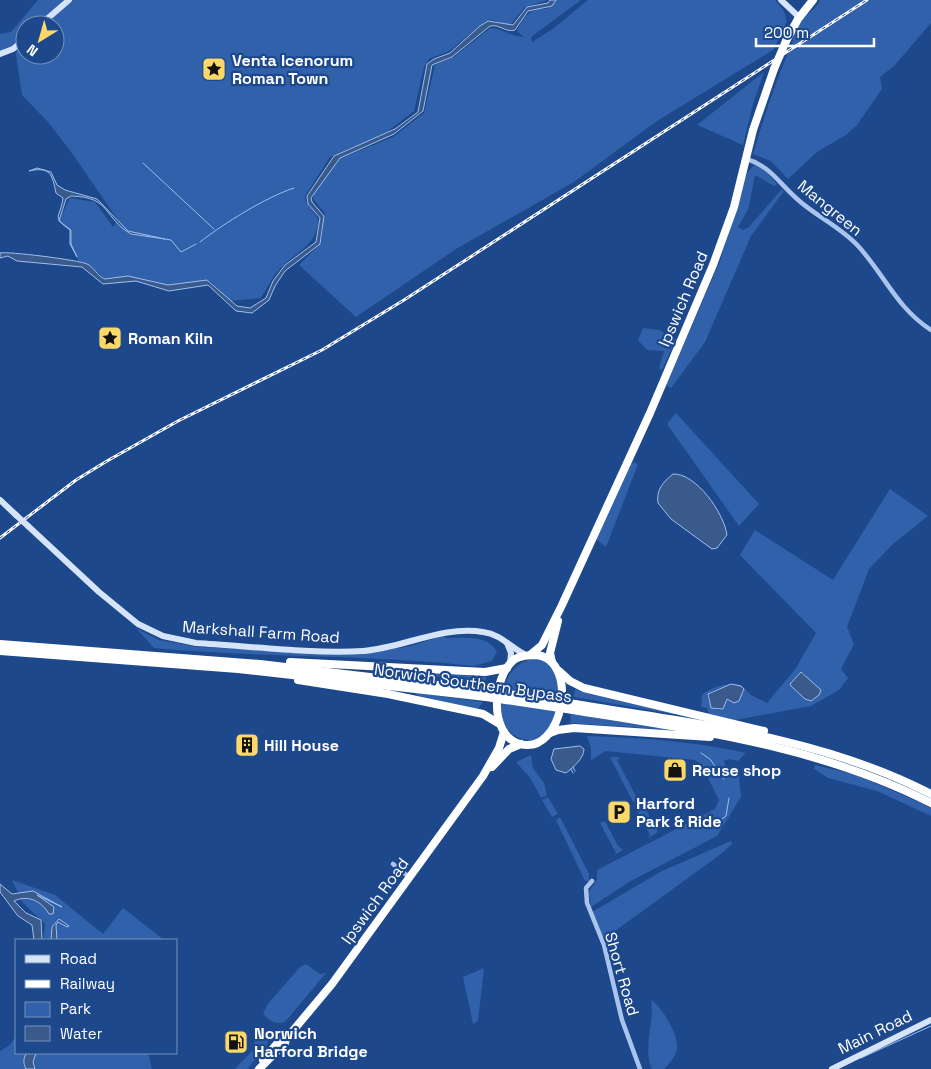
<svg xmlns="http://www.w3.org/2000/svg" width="931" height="1069" font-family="'Space Grotesk',sans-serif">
	<rect width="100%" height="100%" fill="#1d488c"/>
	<g fill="#3061aa" fill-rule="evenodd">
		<path d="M 38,0 L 65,0 L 37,25 L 25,25 L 25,36 L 18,43 L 0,52 L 0,34 L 11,32 Z"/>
		<path d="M 73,0 L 548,0 L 525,7 L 510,25 L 491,20 L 486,21 L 449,51 L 429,59 L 424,67 L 414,111 L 387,132 L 330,157 L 305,196 L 306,202 L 318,219 C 319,246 292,253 277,272 C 270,280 267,290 260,298 L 230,301 L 210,281 L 168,285 L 105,279 L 90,266 L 78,261 L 71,243 L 72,230 L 59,221 L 70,198 L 95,202 L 113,227 L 118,220 L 69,149 L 47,121 L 22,95 L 16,55 L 17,49 L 25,41 L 25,55 L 55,55 L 55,25 L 42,25 Z"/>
		<path d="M 556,0 L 581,0 L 531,37 L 532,42 L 554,28 L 588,0 L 775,0 L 784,11 L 787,21 L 773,50 L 657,121 L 574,182 L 456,249 L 356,317 L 299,265 L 321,243 L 325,213 L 313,199 L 314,194 L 339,159 L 393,137 L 424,113 L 435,65 L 454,57 L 490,28 C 502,28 511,37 524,37 L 517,31 C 524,16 530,8 547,9 Z"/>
		<path d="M 820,0 L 931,0 L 931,23 L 895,65 L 880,77 L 882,89 L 857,125 L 846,135 L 817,152 L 788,179 L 771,161 L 753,154 C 764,117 776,80 792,44 C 794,38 794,31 797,25 C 804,14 815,12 820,0 Z"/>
		<path d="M 764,72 L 753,104 L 743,145 L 697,125 Z"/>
		<path d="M 755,164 L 763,168 L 777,184 L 774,186 L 755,175 L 748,210 L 738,227 L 743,230 L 749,227 L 782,189 L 784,191 L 751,236 L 705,342 L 671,388 L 666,385 L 720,261 L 747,173 Z"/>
		<path d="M 643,328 L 659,330 L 676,339 L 662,370 L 659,368 L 664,351 L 647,350 L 638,340 Z"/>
		<path d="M 676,413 L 759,504 L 739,526 L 667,424 Z"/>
		<path d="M 634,462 L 638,464 L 606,547 L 596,539 L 627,468 Z"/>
		<path d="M 890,489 L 928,516 L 893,544 L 869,569 L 847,627 L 854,644 L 841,669 L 848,678 L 839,690 L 811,706 L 735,720 L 709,714 L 707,708 L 701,707 L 702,695 C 711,687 730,682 741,685 L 751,695 L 767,703 L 796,668 L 816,633 L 740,555 L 755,530 L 833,580 ZM 803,672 L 819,695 L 809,701 L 791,686 ZM 731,684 L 744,692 L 734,703 L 726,699 L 727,702 L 720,710 L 711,708 L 707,696 L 712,691 Z"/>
		<path d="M 136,628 L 159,640 L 198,647 L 363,654 L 411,646 L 442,636 L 447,638 C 464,638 487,635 497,651 L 492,661 L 474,666 C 368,654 261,658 154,648 Z"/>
		<path d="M 540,659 C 563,669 561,695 554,715 C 553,720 552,726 549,730 C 538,746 513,742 505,725 C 493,700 508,656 540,659 Z"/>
		<path d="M 388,670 L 486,677 L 485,683 Z"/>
		<path d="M 575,689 L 713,721 L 574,697 Z"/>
		<path d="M 417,693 L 483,702 L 477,710 L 416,695 Z"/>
		<path d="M 571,713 L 686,731 L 570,723 Z"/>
		<path d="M 587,736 C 640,738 694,741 746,753 L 738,761 L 729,759 L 724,761 L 727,769 L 738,767 L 741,797 L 717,836 L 629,882 L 591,907 L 589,892 L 597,879 L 597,870 L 715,809 L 719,800 L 701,764 L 695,760 L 606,751 L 591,760 L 591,748 Z"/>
		<path d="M 531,755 L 533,768 L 544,783 L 547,795 L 541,798 L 531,779 L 516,762 Z"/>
		<path d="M 606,757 L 618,757 L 620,758 L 617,760 L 638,800 L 633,802 L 610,757 Z"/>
		<path d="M 815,765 L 853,774 L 922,803 L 931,808 L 931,816 L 877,791 L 828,778 L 814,769 Z"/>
		<path d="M 548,797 L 558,814 L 552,817 L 542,800 Z"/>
		<path d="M 641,801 L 658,832 L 648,838 L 650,835 L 634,805 Z"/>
		<path d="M 560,817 L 589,874 L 589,881 L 585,881 L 556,820 Z"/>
		<path d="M 605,821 L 618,846 L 623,850 L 613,856 L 616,853 L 600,823 Z"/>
		<path d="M 731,841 L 732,844 L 721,854 L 604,939 L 592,912 L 662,871 Z"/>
		<path d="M 12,880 L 55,895 L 103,934 L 123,908 L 164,940 L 43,940 L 45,924 L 23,903 Z"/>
		<path d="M 306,964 L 320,974 L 326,973 L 285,1022 C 275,1025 270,1021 263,1014 L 267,1005 L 300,967 Z"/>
		<path d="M 484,968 L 478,1021 L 473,1024 L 463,977 Z"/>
		<path d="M 651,1000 C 662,1007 679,1035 677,1049 C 676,1056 669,1064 664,1069 L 652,1069 C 642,1049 655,1023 651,1000 Z"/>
		<path d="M 258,1028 L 267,1030 L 269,1035 L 266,1047 L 247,1069 L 235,1069 L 254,1049 L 255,1031 Z"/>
		<path d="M 16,1036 L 16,1053 L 148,1053 L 152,1069 L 0,1069 L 0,1051 L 10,1045 Z"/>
	</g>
	<g fill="#3a5a8c" stroke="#9dbfee">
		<path d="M 550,0 L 556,0 L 552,6 L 528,11 L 515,30 C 506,33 500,24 490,26 L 452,57 L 432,65 L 423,111 L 394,134 L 340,158 L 311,198 L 312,202 L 324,216 L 320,244 L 285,271 L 275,286 L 269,300 L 252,313 L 236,311 L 208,285 L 169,291 L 136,281 L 103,284 L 82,267 L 17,261 L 8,256 L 0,258 L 0,253 C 7,251 79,260 87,264 C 94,267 97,276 105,279 L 128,276 L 168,285 L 207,280 L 237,306 L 250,308 L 266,298 L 273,281 L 285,265 L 316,242 L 320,218 L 308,204 L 307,196 L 334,156 L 395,129 L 418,112 L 427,64 L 434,59 L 450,53 L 480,26 L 488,21 L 513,25 L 527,7 L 548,3 Z"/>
		<path d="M 37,168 L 51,172 L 57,185 L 65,190 L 97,199 L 128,231 L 165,239 L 131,234 C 103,218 112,197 71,196 L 66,199 L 59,221 L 71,230 L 71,244 L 77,257 L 70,244 L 70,230 C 51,216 60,219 63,198 L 56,193 C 52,175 51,166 29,171 Z"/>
		<path d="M 673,474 C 696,473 724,513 727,535 L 717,548 L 712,549 L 671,519 L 658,503 C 656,490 663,482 673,474 Z"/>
		<path d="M 801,672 L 821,690 L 819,695 L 811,701 L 805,699 L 791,686 L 790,684 Z"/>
		<path d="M 731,684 L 741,686 L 744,689 L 739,701 L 734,703 L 727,699 L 723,709 L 711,708 L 708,694 Z"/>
		<path d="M 580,746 L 584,749 C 584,758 573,768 566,773 L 556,770 L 551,759 L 554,749 Z"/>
		<path d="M 0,884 L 12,894 L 33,891 L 62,907 L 37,895 L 54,907 L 53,914 L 49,914 C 42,902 29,894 14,901 L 26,913 L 41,920 L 42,940 L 34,940 L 32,925 L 18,916 L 0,892 Z"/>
		<path d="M 59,919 L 69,926 L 67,927 L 58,922 L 56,925 L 57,940 L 51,940 L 52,927 Z"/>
		<path d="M 27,1053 L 36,1053 L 33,1062 L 35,1069 L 26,1069 C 23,1063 23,1058 27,1053 Z"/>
	</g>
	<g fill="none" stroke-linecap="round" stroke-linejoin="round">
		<g stroke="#9dbfee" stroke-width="1">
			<path d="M 143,163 L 214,229"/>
			<path d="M 165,239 L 171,240 L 181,252 L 196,244"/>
			<path d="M 200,242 C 223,224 266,197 294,188"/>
			<path d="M 701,753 L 710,759 L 724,779"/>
			<path d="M 573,767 L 575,771"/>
			<path d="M 571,769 L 573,773"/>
			<path d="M 713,825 L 726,816 L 729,798"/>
			<path d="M 861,1058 L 931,1026"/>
		</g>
		<g stroke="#aac5ed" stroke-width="4.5">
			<path d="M 746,159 C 769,165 779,183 796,198 C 815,216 841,227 859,247 C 885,276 897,308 931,330"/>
			<path d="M 393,864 L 409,877"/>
			<path d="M 592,881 L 586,888 L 587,903 L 604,945 L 622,1020 L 640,1069"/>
		</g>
		<g stroke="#d6e4f9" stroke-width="6">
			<path d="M 781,0 L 799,17"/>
			<path d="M 40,25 L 69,0"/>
			<path d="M 0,54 L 13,49 L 25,39"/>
			<path d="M 0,500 L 16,515"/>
			<path d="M 28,526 L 99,592 L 138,624 L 163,636 L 196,643 C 248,646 312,654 363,651 C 403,648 443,625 483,632 C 501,634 511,648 526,655"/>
			<path d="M 507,643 L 511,653 L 510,664"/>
			<path d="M 832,1069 L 931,1020"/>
		</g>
		<g stroke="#fff" stroke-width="8">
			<path d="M 786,41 L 798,19 L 813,0"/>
			<path d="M 0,644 L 260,664 L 488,691"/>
			<path d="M 0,651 L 238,669 L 486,697"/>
			<path d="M 530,655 L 542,645 L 562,605 L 650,413 L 713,265 L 734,207 L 753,130 L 774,69"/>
			<path d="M 537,655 C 580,661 563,756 520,744 C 488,735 492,676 515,659 C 522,655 530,655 537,655 Z"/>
			<path d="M 290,662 L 485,672 L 507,668"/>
			<path d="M 552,662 L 550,653 L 558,621"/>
			<path d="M 559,671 L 570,681 L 584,688 L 764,731"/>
			<path d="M 298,680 L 388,694 L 483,714 L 498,723"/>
			<path d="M 575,704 C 696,724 821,737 931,794"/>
			<path d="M 573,710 C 696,730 819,746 931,803"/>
			<path d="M 550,733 L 558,730 L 574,728 L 710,737"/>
			<path d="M 492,767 L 509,749 L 521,744"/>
			<path d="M 263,1060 L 281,1039 L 286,1039"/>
			<path d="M 259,1069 L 285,1043 L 286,1039 L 332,984 L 483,776 L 499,748 L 504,732"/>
		</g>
		<g stroke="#fff" stroke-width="3">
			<path id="rail" d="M 0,538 L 76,480 L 107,461 L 178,421 L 322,350 L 404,300 L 867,0"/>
		</g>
		<use href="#rail" stroke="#1d488c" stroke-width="1" stroke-dasharray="4" stroke-linecap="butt"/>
		<path stroke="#d6e4f9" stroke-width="6" d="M 16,515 L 28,526"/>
		<g stroke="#fff" stroke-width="8">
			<path d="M 774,69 L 786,41"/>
			<path d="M 488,691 L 575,704"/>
			<path d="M 486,697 L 573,710"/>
		</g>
	</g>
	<defs>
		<g id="sight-square" transform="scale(1.25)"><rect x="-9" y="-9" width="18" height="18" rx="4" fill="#fcd868" stroke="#1d488c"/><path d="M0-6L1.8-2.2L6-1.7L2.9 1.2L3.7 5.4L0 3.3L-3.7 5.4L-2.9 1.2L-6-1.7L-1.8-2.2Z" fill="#111"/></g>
		<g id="building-square" transform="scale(1.25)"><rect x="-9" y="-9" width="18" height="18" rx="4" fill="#fcd868" stroke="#1d488c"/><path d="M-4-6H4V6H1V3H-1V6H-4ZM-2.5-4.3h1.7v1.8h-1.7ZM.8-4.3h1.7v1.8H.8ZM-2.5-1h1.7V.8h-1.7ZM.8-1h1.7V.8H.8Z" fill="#111"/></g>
		<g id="shop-square" transform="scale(1.25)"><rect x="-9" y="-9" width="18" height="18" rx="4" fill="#fcd868" stroke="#1d488c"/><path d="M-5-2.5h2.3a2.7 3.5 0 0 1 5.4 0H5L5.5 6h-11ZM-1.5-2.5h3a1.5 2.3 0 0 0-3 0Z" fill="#111"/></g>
		<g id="parking-square" transform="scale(1.25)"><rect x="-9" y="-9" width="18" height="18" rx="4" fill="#fcd868" stroke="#1d488c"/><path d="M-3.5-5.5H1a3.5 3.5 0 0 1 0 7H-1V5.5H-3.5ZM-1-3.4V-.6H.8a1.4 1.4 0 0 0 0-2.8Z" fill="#111"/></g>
		<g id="fuel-square" transform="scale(1.25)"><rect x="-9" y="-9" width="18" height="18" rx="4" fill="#fcd868" stroke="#1d488c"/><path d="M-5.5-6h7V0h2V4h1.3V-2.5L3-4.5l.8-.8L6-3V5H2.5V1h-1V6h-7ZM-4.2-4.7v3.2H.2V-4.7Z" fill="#111"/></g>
	</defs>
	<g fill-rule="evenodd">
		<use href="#sight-square" x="214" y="69"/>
		<use href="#sight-square" x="110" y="338"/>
		<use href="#building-square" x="247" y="745"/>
		<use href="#shop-square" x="675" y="770"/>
		<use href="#parking-square" x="619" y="812"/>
		<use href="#fuel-square" x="236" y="1042"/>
	</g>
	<g text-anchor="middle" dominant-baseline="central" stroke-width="4.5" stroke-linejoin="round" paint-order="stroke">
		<g font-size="16" font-weight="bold" fill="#fff" stroke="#1d488c" text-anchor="start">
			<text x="232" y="60">Venta Icenorum<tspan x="232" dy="18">Roman Town</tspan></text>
			<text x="128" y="338">Roman Kiln</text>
			<text x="264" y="745">Hill House</text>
			<text x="692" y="770">Reuse shop</text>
			<text x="636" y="803">Harford<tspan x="636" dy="18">Park &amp; Ride</tspan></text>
			<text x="254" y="1033">Norwich<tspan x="254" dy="18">Harford Bridge</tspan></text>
		</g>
		<g font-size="16" fill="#fff" stroke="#1d488c">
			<text transform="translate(830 208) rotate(39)">Mangreen</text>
			<text transform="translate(683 299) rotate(-67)">Ipswich Road</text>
			<text transform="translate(261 632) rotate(4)">Markshall Farm Road</text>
			<text transform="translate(473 683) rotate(8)">Norwich Southern Bypass</text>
			<text transform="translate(375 901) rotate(-54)">Ipswich Road</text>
			<text transform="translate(622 974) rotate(74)">Short Road</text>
			<text transform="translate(875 1032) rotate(-26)">Main Road</text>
		</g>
	</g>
	<rect x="15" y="939" width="162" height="115" fill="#1d488c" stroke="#7791ba"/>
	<rect x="25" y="955" width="25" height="8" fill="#d6e4f9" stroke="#7791ba"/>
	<text x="60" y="964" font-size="15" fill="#ffffff">Road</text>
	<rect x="25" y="980" width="25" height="8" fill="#ffffff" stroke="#7791ba"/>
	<text x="60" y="989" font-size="15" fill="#ffffff">Railway</text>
	<rect x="25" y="1002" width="25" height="15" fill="#3061aa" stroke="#7791ba"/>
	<text x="60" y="1014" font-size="15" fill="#ffffff">Park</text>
	<rect x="25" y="1026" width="25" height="15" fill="#3a5a8c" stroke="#7791ba"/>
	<text x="60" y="1039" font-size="15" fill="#ffffff">Water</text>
	<g transform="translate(40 40) rotate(217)"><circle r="24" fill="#1d488c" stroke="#7791ba"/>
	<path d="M0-4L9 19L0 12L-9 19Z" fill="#fcd868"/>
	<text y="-8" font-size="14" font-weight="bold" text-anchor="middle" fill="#ffffff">N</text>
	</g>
	<path d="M756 38v8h118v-8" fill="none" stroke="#ffffff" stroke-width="2.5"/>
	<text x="764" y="38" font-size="15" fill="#ffffff" stroke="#1d488c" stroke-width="4" paint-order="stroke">200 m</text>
</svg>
